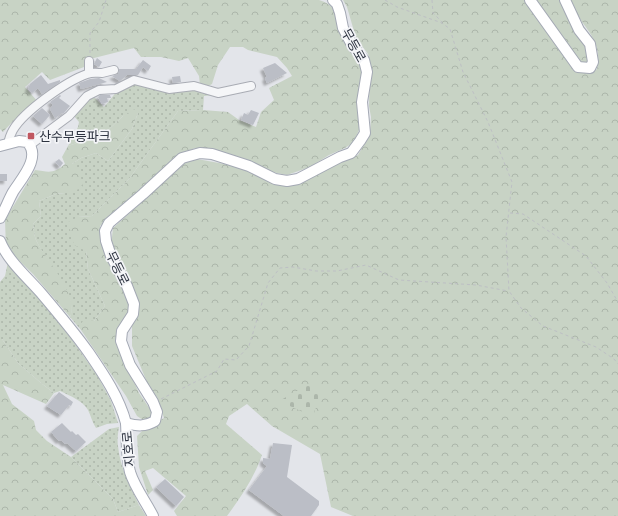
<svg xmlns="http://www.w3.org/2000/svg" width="618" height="516" font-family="Cabin,'Noto Sans KR',sans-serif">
	<defs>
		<pattern id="grass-dots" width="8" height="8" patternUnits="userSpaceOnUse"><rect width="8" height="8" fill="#c8d3c5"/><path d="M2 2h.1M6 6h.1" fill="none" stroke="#acb6aa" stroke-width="1.8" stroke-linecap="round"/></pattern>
		<pattern id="forest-crowns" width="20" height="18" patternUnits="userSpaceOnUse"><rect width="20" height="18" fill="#c8d3c5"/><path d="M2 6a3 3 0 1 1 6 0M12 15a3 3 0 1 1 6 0" fill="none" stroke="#acb6aa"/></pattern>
		<pattern id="cemetery-stones" width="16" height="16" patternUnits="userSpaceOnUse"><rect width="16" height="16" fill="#c8d3c5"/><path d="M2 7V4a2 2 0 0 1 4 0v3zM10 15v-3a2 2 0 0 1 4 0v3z" fill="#acb6aa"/></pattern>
		<filter id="shadow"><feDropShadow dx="-3" dy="3" stdDeviation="1" flood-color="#0004"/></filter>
	</defs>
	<rect width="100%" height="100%" fill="#e3e5ea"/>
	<g fill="url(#grass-dots)">
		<path d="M 135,83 L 200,89 L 213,95 L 204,96 L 203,110 L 178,111 L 129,179 L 92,216 L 78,217 L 86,251 L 88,269 L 105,306 L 94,321 L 81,324 L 81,330 L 70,317 C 79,296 45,260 37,242 C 34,237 34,229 33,224 L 41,216 L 39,201 L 56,194 L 65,193 L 72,164 L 81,158 L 96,153 L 108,161 L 132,129 L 138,113 L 123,116 L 104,134 L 68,146 L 78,127 L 79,122 L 74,116 L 88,99 L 93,96 L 104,107 L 118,90 Z"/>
		<path d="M 8,262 L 48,306 L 97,375 L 111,401 L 118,423 L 107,424 L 96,428 C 92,422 91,416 88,410 C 82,400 70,396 60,391 L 54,393 L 41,383 L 18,363 L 2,339 L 0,339 L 0,282 L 5,276 Z"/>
		<path d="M 119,427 C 118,433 117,440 118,446 C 120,467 130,486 139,505 L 118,512 L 113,499 L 71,457 L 109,429 Z"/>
	</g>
	<g fill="url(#forest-crowns)">
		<path d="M 0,0 L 319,0 C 325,2 330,4 334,10 C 338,17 339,27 342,34 C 347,48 357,57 363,70 L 361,125 L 354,142 L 345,148 L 329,155 L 310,167 L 287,175 L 272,172 L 244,162 L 225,153 L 210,148 L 195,148 L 178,155 L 100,226 L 100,238 L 111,268 L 126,294 L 131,311 L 123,323 L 116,331 L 121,353 L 139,393 L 154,415 L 148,419 L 143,420 L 137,416 L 126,396 L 81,330 L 81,324 L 84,319 L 94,321 L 105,306 L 88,269 L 86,251 L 74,245 L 68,222 L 78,217 L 92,216 L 129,179 L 178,111 L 203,110 L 228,112 L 239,120 L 256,127 L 261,112 L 274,100 L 269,88 L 292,76 L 287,68 L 277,57 L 248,50 L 243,47 L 230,47 L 218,65 L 212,84 L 206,87 L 200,85 L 199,76 L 188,58 L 179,61 L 161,57 L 141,57 L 134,48 L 90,59 L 84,67 L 50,80 L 42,72 L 25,87 L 38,102 L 20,118 L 16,118 L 3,132 L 0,129 Z"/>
		<path d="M 343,0 L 525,0 L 558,48 L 580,73 L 591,73 L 597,69 C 604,37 579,26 570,0 L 618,0 L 618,516 L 353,516 L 331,507 L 320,454 L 272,426 L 247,404 L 229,416 L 226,424 L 262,455 C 254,478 241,497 227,516 L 177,516 L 174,511 L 186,496 L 153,468 L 145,471 L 153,490 L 148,495 L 139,467 L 137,436 L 143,430 L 164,418 L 157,397 L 149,387 L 132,346 L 132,323 L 137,307 L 112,248 L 112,237 L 113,228 L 186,162 L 197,159 L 219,163 L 242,168 L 277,185 L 292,184 L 358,155 L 370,134 L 371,117 L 369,106 L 370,64 L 368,54 L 356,38 L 347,7 Z"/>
		<path d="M 534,0 L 561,0 L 587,44 L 589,64 L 585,64 L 577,59 Z"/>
		<path d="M 134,109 L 138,113 L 132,129 L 108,161 L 96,153 L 81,158 L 72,164 L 80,173 L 83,188 L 65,193 L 56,194 L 39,201 L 41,216 L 33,224 C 34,229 34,237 37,242 C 46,260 80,296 70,317 L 33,274 L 6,248 L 5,220 L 35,170 C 49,172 54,174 65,164 L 62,157 L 68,146 L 104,134 L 123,116 Z"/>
		<path d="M 0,339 L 2,339 L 18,363 L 41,383 L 54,393 L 46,404 L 3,385 L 12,404 L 34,421 L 36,430 L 47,441 L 71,457 L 113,499 L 118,512 L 139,505 L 146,516 L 0,516 Z"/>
	</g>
	<path fill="url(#cemetery-stones)" d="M 310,384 L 322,390 L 314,413 L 303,412 L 279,401 Z"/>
	<g fill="#bbbec6" filter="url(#shadow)">
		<path d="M 97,58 L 102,62 L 99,67 L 94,64 Z"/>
		<path d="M 143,60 L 151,66 L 148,71 L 143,67 L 138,75 L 127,75 L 120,81 L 112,76 L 118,74 L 119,69 L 136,69 Z"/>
		<path d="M 275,63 L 287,73 L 267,83 L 265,78 L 267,77 L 263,68 Z"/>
		<path d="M 41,75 L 48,84 L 60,80 L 60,82 L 42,94 L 38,88 L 32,93 L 28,89 L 30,84 Z"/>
		<path d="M 180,76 L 181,82 L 173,83 L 172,77 Z"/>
		<path d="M 99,78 L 107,82 L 81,89 L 79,83 L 90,79 Z"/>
		<path d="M 60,95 L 61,96 L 59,98 L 70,106 L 63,114 L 62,113 L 55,118 L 50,109 L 53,105 L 50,102 Z"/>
		<path d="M 100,95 L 110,95 L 111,98 L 107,98 L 108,102 L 102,104 L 98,97 Z"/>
		<path d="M 42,108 L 50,115 L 42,124 L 33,116 Z"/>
		<path d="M 251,110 L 259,113 L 253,125 L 241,120 L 244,113 L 248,115 Z"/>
		<path d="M 59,159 L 63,163 L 60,167 L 55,162 Z"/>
		<rect x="0" y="174" width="7" height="7"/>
		<path d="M 59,392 L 73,402 L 71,406 L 69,405 L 61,415 L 47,406 Z"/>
		<path d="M 62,423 L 71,432 L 72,431 L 76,435 L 78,434 L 86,442 L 76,451 L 67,443 L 65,444 L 61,440 L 59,441 L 51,432 Z"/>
		<path d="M 273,443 L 292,445 L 287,477 L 319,501 L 319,505 L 311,516 L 284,516 L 249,490 L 267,466 L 263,463 L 263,458 L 270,459 Z"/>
		<path d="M 165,479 L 184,497 L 176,506 L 156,487 Z"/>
	</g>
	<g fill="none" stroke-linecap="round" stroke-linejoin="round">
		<g stroke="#a9acb4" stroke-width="10">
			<g id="minor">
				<path d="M 89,73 L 89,61"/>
				<path d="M 8,144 C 9,139 10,135 13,130 C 24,111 67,81 87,74 C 92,72 97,73 102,73 C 106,72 110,71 114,70"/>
				<path d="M 30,145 L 69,116 L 87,96 L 99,90 L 116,89 L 134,80 L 169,89 L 194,86 L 218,93 L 251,86"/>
			</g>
		</g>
		<g stroke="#a4a9b4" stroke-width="12">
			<g id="major">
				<path d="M 530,0 L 578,67 L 590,68 L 593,62 L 590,44 L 579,30 L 565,0"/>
				<path d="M 0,146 L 19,141 L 27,142 C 42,157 21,179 13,192 C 8,201 5,210 0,218"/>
				<path d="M 0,241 C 8,261 27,277 41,293 C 58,313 74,332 89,353 C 104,375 119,397 126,423 C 137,426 145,427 155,421 L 157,412 L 153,402 L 130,365 L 121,341 L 122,331 L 133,314 L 134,304 L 127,286 L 111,256 L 106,241 L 105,231 L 109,223 L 143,194 L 182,158 L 200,153 L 212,154 L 249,166 L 275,179 L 287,181 L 298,179 L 340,157 L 351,153 L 360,141 L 365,133 L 362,102 L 367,72 L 364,60 L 352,45 L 343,28 L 340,13 L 337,4 L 333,0"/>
				<path d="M 126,423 C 127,439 126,457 130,472 C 135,488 146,502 153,516"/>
			</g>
		</g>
		<g stroke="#bdbfc4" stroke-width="1" stroke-dasharray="3 3" stroke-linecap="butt">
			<path d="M 385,0 L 397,7 L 442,23 L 450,29 L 463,72 L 488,122 L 512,182 L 506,237 L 509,291 L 521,308 L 543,326 L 596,347 L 614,359 L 618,364"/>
			<path d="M 432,0 L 433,13 L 442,22"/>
			<path d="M 90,53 L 90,33 L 99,22 L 106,0"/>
			<path d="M 510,213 L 523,214 L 586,256 L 607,283 L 618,302"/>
			<path d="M 161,399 L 217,371 L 224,359 L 236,360 L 249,346 L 268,283 L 280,268 L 293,267 L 316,271 L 337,271 L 366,265 L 399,280 L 476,285 L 508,291"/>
		</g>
		<use href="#minor" stroke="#f5f6f8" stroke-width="8"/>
		<use href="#major" stroke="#fff" stroke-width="10"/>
	</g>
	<rect fill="#c05760" stroke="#f3f4f7" stroke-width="1.5" x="27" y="132" width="8" height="8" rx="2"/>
	<g text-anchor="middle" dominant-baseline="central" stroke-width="3.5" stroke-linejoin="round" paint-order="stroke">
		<g font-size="13" fill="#2d3340" stroke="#f3f4f7">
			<text transform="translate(354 45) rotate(61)">무등로</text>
			<text transform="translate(118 268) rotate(64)">무등로</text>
			<text transform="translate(128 449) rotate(-95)">지호로</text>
		</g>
		<g font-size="13" fill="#2d3340" stroke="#f3f4f7" text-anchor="start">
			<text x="39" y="136">산수무등파크</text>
		</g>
	</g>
</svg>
